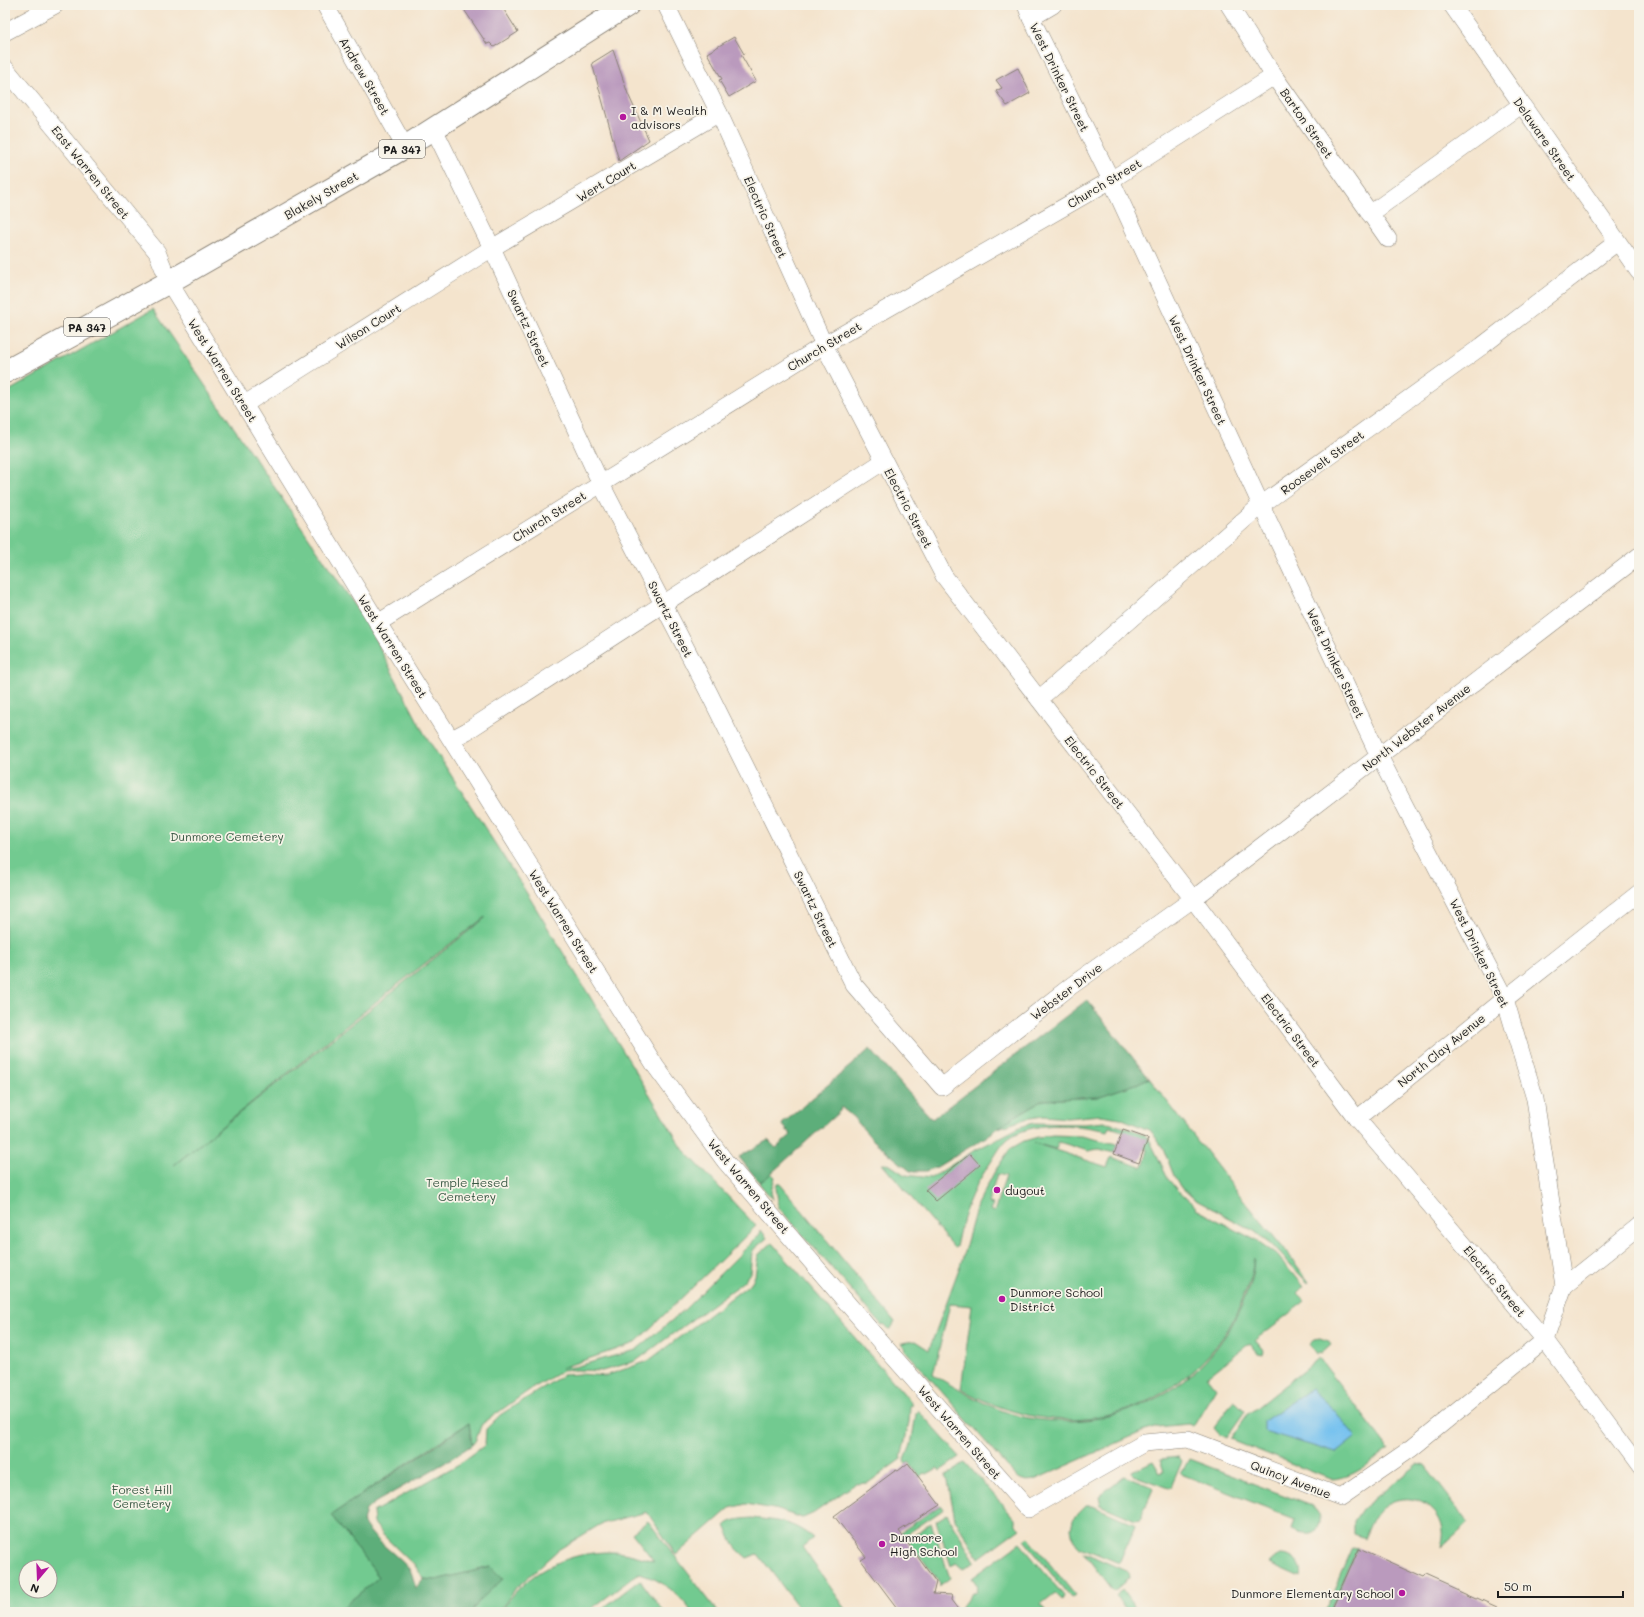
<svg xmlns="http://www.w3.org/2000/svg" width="1644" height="1617" font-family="Mali,sans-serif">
	<rect width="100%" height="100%" fill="#f7f3e8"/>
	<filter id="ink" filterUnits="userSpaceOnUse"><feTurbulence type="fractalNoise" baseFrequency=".025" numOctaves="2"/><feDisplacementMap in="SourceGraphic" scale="8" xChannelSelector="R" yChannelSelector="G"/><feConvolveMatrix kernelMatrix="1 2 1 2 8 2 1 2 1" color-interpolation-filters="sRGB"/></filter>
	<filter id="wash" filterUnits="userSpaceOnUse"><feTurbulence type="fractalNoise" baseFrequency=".012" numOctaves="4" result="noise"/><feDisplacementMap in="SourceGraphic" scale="16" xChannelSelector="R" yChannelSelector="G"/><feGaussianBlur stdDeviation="0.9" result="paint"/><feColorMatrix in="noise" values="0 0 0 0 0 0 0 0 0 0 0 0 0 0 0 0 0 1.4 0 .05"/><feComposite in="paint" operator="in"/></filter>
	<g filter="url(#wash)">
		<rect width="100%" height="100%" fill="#f4e4cd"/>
		<g fill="#72ca90" stroke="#477356" fill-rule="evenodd">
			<path d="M 153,309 L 365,620 L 424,733 L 523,887 L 683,1149 L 756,1226 L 635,1343 L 561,1368 L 574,1367 L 636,1350 L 683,1311 L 759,1235 L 761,1230 L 767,1238 L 754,1249 L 752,1253 L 750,1273 L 744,1281 L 636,1361 L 602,1371 L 576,1370 L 562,1371 L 528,1391 L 482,1424 C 478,1431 478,1439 472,1445 L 469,1423 L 434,1445 L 331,1515 L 379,1577 L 337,1612 L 5,1612 L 5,393 ZM 485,917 L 485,918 L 174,1165 L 392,989 ZM 26,1567 L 50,1567 L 50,1591 L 26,1591 Z"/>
			<path d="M 1149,1078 L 1234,1188 L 1289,1255 L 1309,1282 L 1308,1283 L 1270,1243 L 1254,1231 L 1194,1199 L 1180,1186 L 1174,1176 L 1163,1148 L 1151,1131 L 1137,1125 L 1120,1118 L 1101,1115 L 1067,1118 L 1043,1116 L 1025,1119 L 996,1129 L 1012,1118 L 1043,1100 L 1097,1097 L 1136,1084 Z"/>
			<path d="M 1104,1122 L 1133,1130 L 1144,1134 L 1149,1139 L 1169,1180 L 1177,1190 L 1196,1207 L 1196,1209 L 1259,1242 L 1269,1249 L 1277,1255 L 1300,1283 L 1303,1287 L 1297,1293 L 1305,1301 L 1255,1340 L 1263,1350 L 1262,1354 L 1258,1353 L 1250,1343 L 1207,1377 L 1216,1388 L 1193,1426 L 1188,1424 L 1158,1427 L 1144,1431 L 1034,1480 C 1026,1482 1020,1480 1014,1474 L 905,1350 L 906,1349 L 901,1343 L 915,1341 L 929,1350 L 961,1263 L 977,1205 L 995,1171 L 1010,1149 L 1024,1141 L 1038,1137 L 1053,1135 L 1081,1136 L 1117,1144 L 1114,1153 L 1098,1149 L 1088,1151 L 1059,1142 L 1056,1149 L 1034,1143 L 1107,1167 L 1111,1157 L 1141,1167 L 1143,1166 L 1148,1150 L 1144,1148 L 1147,1139 L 1110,1127 L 1108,1131 C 1079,1125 1039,1120 1012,1136 C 1001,1143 996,1155 989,1165 C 970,1193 963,1213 956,1247 L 954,1248 L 882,1163 L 890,1165 L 905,1175 L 931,1178 L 972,1152 L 1020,1127 L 1034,1123 L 1084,1124 ZM 997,1174 L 1006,1176 L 994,1212 L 990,1210 L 993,1204 L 988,1203 ZM 1254,1259 C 1253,1280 1245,1300 1235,1319 C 1197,1392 1116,1431 1035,1419 C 997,1414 966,1393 933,1375 L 950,1304 L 972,1306 L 961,1389 C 1031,1428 1106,1433 1173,1386 C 1195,1371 1214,1352 1228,1329 C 1239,1311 1247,1291 1252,1270 C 1253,1266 1253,1262 1254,1259 Z"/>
			<path d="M 771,1173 L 775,1177 L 771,1192 L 773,1200 L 759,1183 Z"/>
			<path d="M 777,1184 L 780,1184 L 895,1322 L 890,1330 L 884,1324 L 882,1325 L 779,1208 L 776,1188 Z"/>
			<path d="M 772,1243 L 913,1404 L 910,1406 L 909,1422 L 901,1459 L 868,1483 L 855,1484 L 814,1513 L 803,1518 L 774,1509 L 746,1504 L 730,1508 L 676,1555 L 647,1512 L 601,1524 L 558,1550 L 515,1589 L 499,1612 L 471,1612 L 480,1600 L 491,1567 L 435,1580 L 424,1579 L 416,1567 L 384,1536 L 374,1523 L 373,1512 L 459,1464 L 485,1445 L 486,1429 L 500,1415 L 563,1375 L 580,1374 L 605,1376 L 648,1361 L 751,1283 L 755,1276 L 758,1255 Z"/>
			<path d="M 1320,1338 L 1328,1341 L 1331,1345 L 1321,1354 L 1319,1353 L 1317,1354 L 1309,1343 L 1314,1339 Z"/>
			<path d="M 1319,1358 L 1389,1449 C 1370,1462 1354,1479 1330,1479 L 1230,1439 L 1247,1415 Z"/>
			<path d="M 1233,1401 L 1237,1403 L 1245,1411 L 1226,1438 L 1220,1435 L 1214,1428 Z"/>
			<path d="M 918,1410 L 960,1457 L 940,1471 L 938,1468 L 927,1474 L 925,1473 L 920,1477 L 909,1462 L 906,1464 L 904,1462 L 911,1445 L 916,1414 Z"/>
			<path d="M 1179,1457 L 1182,1461 L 1181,1464 L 1171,1487 L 1168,1488 L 1133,1475 L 1132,1471 L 1153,1461 L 1160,1473 L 1164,1472 L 1160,1459 Z"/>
			<path d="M 1189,1459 L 1312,1506 C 1326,1515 1321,1536 1304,1533 C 1300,1533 1295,1530 1292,1529 L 1295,1519 L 1181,1474 Z"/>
			<path d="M 965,1462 L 1015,1519 L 1015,1523 L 1020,1528 L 979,1558 L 955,1519 L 948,1481 L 945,1477 Z"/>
			<path d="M 1417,1464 L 1425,1466 L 1469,1523 L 1441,1548 C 1442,1542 1444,1536 1443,1530 C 1439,1499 1399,1488 1379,1511 C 1372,1518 1369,1529 1364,1538 L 1354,1534 L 1354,1521 L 1362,1509 Z"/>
			<path d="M 1124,1476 L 1151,1487 L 1153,1489 L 1140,1519 L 1135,1520 L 1101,1505 L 1099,1496 Z"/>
			<path d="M 941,1505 L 944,1509 L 904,1536 L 901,1532 Z"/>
			<path d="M 1086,1506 L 1093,1506 L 1134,1524 L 1135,1526 L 1119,1563 L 1078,1546 L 1073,1539 L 1071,1529 L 1073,1519 Z"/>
			<path d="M 947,1514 L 975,1561 L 963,1569 L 956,1563 L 951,1566 L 936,1521 Z"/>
			<path d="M 752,1518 C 778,1521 792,1521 813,1538 L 802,1547 L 848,1612 L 802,1612 L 758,1554 L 747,1558 L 736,1548 L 725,1526 C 731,1519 742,1519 752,1518 Z"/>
			<path d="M 648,1521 L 718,1612 L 692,1612 C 678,1593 662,1580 639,1573 L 587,1612 L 501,1612 C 523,1573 568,1551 612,1552 C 626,1552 640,1557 654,1561 L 632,1533 Z"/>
			<path d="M 931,1523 L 950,1578 L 939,1586 L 940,1583 L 908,1540 Z"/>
			<path d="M 1028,1537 L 1075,1595 L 1071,1598 L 1066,1592 L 1024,1540 Z"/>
			<path d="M 1020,1543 L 1064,1596 L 1062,1600 L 1055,1593 L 1041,1604 L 1046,1612 L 963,1612 L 960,1609 L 971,1594 L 976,1592 L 978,1586 L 972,1578 Z"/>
			<path d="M 1352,1548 L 1358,1549 L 1331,1608 L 1340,1612 L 1326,1612 L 1325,1610 Z"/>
			<path d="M 1083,1552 L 1128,1572 L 1129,1578 L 1115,1590 L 1112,1590 Z"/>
			<path d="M 1281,1555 C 1293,1555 1303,1565 1300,1577 L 1269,1563 L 1276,1557 Z"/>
			<path d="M 640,1580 L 664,1612 L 598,1612 Z"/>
			<path d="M 1122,1589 L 1139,1612 L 1128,1612 L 1116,1596 Z"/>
		</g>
		<g fill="#5dae7a" stroke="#3c654b">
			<path d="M 1087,1000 L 1149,1078 L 1136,1084 L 1097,1097 L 1043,1100 L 1012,1118 L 986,1137 L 937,1167 L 926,1171 L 910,1171 L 873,1140 L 853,1117 L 841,1107 L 840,1111 L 765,1179 L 759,1182 L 739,1157 L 768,1140 L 776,1148 L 791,1135 L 782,1124 L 870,1049 L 932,1119 Z"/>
			<path d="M 469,1423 L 472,1445 L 443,1464 L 376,1502 L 366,1510 L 363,1522 C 374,1541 396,1553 410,1570 C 413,1575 414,1583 416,1588 L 424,1579 L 435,1580 L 491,1567 L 503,1579 L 480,1600 L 471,1612 L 337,1612 L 379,1577 L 331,1515 Z"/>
		</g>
		<path fill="#75c1ef" stroke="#486e86" d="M 1311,1389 L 1334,1410 L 1356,1437 L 1336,1453 L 1264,1431 L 1264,1421 Z"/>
		<g id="blocks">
			<g fill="#ba9abd">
				<path d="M 461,5 L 501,5 L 518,32 L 494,47 L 490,43 L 487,44 Z"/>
				<path d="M 734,37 L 744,54 L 741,55 L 756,81 L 729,97 L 719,80 L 722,79 L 707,53 Z"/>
				<path d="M 613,50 L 628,94 L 649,140 L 619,161 L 592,63 Z"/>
				<path d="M 1018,68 L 1030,93 L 1007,106 L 996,91 L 1002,88 L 996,80 Z"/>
				<path d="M 1123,1130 L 1148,1139 L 1139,1163 L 1114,1154 Z"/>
				<path d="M 970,1154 L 980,1165 L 936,1201 L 925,1190 Z"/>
				<path d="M 908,1463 L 940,1505 L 899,1531 L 936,1582 L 933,1594 L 952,1595 L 951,1600 L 960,1612 L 900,1612 L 861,1560 L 866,1557 L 834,1516 L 896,1470 L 898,1471 Z"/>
				<path d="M 1359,1548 L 1424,1577 L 1426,1575 L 1508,1612 L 1330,1612 Z"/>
			</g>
		</g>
	</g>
	<g filter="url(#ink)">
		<use href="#blocks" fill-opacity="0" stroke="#888074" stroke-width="1"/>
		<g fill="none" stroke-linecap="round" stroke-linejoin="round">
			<g stroke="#888074" stroke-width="18">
				<g id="street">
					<path d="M 325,5 L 405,147"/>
					<path d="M 666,5 L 719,113 L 824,345 L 944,576 L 1193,899 L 1357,1119 L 1545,1340 L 1639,1467"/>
					<path d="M 1026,5 L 1031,18 L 1111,180 L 1261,505 L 1379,756 L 1505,999 L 1535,1099 L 1564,1286 L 1545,1340"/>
					<path d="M 1229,5 L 1274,76 L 1388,239"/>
					<path d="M 1452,5 L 1639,272"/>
					<path d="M 1031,18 L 1053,5"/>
					<path d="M 5,32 L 55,5"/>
					<path d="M 5,68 L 157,252 L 169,282 L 378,623 L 656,1067 L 725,1161 L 884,1346 L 1028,1509 L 1144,1443 L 1188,1439 L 1341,1497 L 1412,1448 L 1545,1340"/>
					<path d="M 434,129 L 492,248 L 601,484 L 709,693 L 854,985 L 942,1087 L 1071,986 L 1193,899 L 1639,556"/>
					<path d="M 1370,214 L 1521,105"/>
					<path d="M 245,404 L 492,248 L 719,113"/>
					<path d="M 378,623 L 824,345 L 1111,180 L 1274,76"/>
					<path d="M 1039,699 L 1261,505 L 1482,346 L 1617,242"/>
					<path d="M 452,739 L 467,731 L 884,461"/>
					<path d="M 1357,1119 L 1505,999 L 1639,893"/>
					<path d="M 1564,1286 L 1639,1226"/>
				</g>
			</g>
			<g stroke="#888074" stroke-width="24">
				<path id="primary" d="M 5,372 L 169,282 L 405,147 L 628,5"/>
			</g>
			<use href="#street" stroke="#fff" stroke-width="17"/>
			<use href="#primary" stroke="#fff" stroke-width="22"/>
		</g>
	</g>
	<g fill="#b5179e" stroke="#f7f3e8" stroke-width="1.5">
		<circle cx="623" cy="117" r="4"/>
		<circle cx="997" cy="1190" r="4"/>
		<circle cx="1002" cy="1299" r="4"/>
		<circle cx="882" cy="1544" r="4"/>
		<circle cx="1402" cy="1593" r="4"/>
	</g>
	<g text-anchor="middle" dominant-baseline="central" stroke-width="3.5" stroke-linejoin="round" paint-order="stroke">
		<g fill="#f7f3e8" stroke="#5e5c59" stroke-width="1">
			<rect x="379" y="140" width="46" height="18" rx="3"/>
			<rect x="64" y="318" width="46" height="18" rx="3"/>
		</g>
		<g font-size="11" font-weight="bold" fill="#1c1c1c">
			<text x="402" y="149">PA 347</text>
			<text x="87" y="327">PA 347</text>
		</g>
		<g font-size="12" fill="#1c1c1c" stroke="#f7f3e8">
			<text transform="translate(365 76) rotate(60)">Andrew Street</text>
			<text transform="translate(1060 77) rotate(64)">West Drinker Street</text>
			<text transform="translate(1307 123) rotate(55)">Barton Street</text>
			<text transform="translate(1545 139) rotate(55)">Delaware Street</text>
			<text transform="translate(91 172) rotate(51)">East Warren Street</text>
			<text transform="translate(606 181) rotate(-31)">Wert Court</text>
			<text transform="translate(1104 183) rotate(-31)">Church Street</text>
			<text transform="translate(321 195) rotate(-30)">Blakely Street</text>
			<text transform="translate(766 217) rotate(66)">Electric Street</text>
			<text transform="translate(368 326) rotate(-32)">Wilson Court</text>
			<text transform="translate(529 328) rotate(65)">Swartz Street</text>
			<text transform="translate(824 346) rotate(-31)">Church Street</text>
			<text transform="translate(223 370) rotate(58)">West Warren Street</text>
			<text transform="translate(1198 370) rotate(65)">West Drinker Street</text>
			<text transform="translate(1322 462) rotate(-36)">Roosevelt Street</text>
			<text transform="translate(909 508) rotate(62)">Electric Street</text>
			<text transform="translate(549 516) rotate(-32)">Church Street</text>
			<text transform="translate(671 619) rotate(63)">Swartz Street</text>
			<text transform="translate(393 646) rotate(58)">West Warren Street</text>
			<text transform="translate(1336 663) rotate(65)">West Drinker Street</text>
			<text transform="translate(1416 727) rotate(-38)">North Webster Avenue</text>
			<text transform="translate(1095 772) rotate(52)">Electric Street</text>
			<text transform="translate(816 909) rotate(64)">Swartz Street</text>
			<text transform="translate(564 921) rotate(58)">West Warren Street</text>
			<text transform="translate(1480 953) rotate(64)">West Drinker Street</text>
			<text transform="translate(1066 991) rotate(-37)">Webster Drive</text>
			<text transform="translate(1291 1030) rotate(53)">Electric Street</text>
			<text transform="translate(1441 1050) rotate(-39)">North Clay Avenue</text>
			<text transform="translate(749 1186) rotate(50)">West Warren Street</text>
			<text transform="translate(1495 1281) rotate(50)">Electric Street</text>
			<text transform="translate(960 1432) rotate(49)">West Warren Street</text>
			<text transform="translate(1291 1479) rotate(21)">Quincy Avenue</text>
		</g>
		<g font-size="12" fill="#1c1c1c" stroke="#f7f3e8" text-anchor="start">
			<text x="631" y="110">I &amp; M Wealth<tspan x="631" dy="14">advisors</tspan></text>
			<text x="1005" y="1190">dugout</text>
			<text x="1010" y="1292">Dunmore School<tspan x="1010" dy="14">District</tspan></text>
			<text x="890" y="1537">Dunmore<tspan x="890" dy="14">High School</tspan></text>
			<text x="1394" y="1593" text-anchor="end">Dunmore Elementary School</text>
		</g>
		<g font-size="12" fill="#3a5945" stroke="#f7f3e8">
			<text x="227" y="836">Dunmore Cemetery</text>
			<text x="467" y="1182">Temple Hesed<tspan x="467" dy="14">Cemetery</tspan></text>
			<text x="142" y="1489">Forest Hill<tspan x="142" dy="14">Cemetery</tspan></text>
		</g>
	</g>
	<rect width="1644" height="1617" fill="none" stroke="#f7f3e8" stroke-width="20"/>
	<g transform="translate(38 1579) rotate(199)"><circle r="19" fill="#f7f3e8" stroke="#9f9d96"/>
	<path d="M0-3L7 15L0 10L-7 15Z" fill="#b5179e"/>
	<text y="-6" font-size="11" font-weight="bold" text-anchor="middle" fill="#1c1c1c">N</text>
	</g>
	<path d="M1498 1591v6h125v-6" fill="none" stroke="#1c1c1c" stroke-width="2"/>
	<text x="1504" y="1591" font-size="12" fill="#1c1c1c" stroke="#f7f3e8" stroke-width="3" paint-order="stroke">50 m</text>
</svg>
